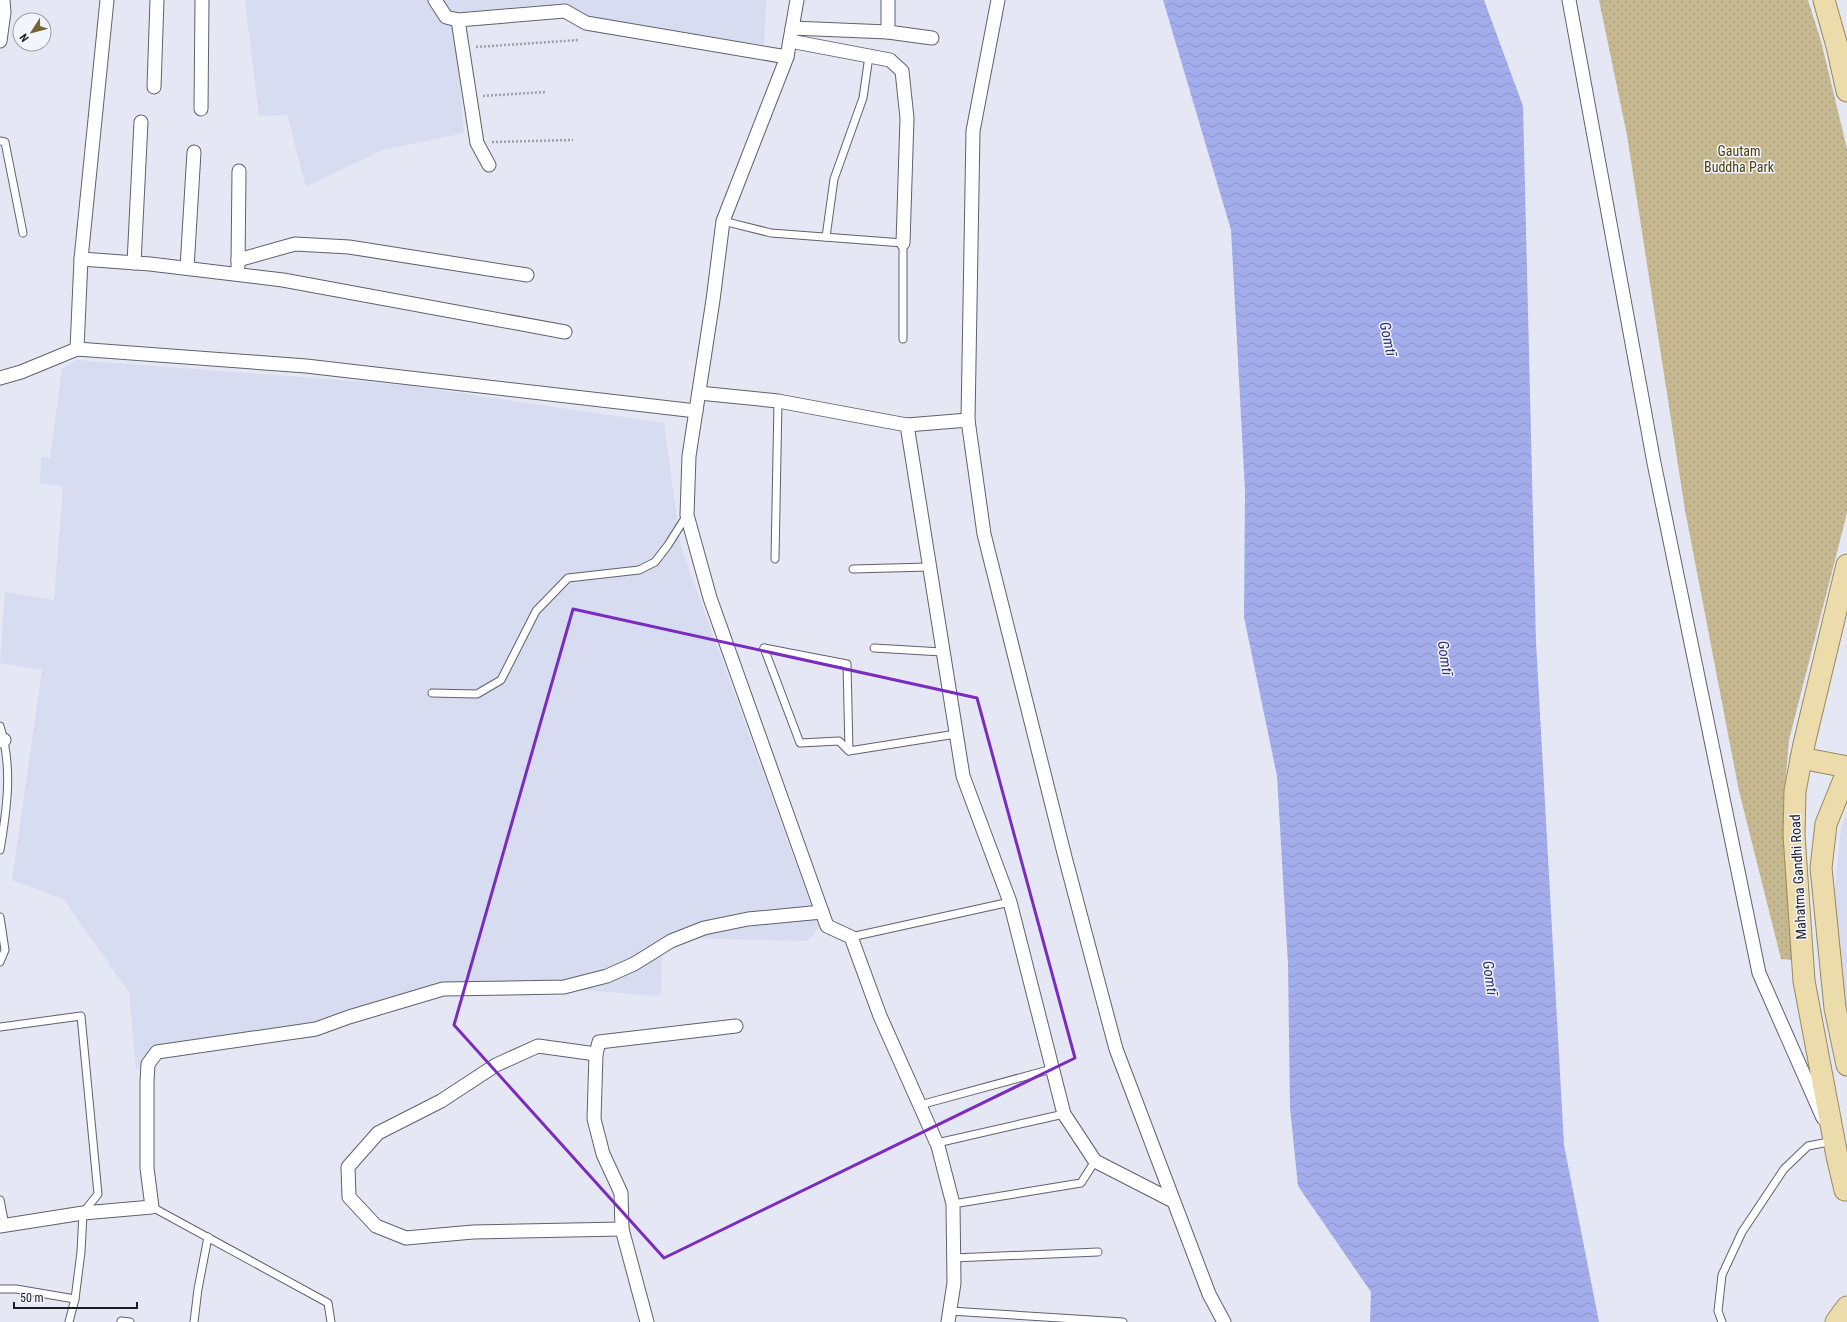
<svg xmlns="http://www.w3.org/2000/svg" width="1847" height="1322" font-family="'Roboto Condensed',sans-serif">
	<defs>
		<pattern id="grass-dots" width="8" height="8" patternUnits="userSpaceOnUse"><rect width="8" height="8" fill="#c6b890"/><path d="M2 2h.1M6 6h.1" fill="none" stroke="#aa9e7c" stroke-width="1.8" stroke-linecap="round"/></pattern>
		<pattern id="water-waves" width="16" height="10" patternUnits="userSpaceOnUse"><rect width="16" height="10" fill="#a3adeb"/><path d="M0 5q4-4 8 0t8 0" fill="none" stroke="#8c94c9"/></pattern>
	</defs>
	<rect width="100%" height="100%" fill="#e5e7f5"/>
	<g fill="#d8dcf1">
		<path d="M 245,0 L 766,0 L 764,45 L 588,17 L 565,3 L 459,12 L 455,25 L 464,133 L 382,150 L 306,187 L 287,115 L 259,116 Z"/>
		<path d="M 76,360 L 404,385 L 664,423 L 681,547 L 819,927 L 808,941 L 676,938 L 662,940 L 661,996 L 535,987 L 442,995 L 402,1003 L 315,1038 L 186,1045 L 136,1070 L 129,992 L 63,899 L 12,880 L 42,670 L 0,663 L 5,592 L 54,600 L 63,487 L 40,483 L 41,457 L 50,458 L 62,369 Z"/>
		<path d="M 1847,811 L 1847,1012 L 1834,897 L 1841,828 Z"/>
	</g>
	<path fill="url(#grass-dots)" d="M 1599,0 L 1808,0 L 1821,41 L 1847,149 L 1847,513 L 1789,740 L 1783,810 L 1793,960 L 1781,959 L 1739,791 L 1685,510 L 1627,135 Z"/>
	<path fill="url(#water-waves)" d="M 1163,0 L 1484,0 L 1523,106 L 1536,642 L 1564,1145 L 1599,1322 L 1370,1322 L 1371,1292 L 1298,1186 L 1290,1108 L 1288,964 L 1277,776 L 1244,617 L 1245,491 L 1231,230 Z"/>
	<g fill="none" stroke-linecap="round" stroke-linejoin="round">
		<g stroke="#5f616c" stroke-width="9">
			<g id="service">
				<path d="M 0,141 L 5,142 L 23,233"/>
				<path d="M 723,221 L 771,233 L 903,243 L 903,339"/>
				<path d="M 826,237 L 834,179 L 863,98 L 869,56"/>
				<path d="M 775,559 L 778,401"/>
				<path d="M 853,569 L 929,567"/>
				<path d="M 764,648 L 800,743 L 839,741 L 849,751 L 956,734"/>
				<path d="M 764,648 L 847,664 L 849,751"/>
				<path d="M 874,648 L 942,652"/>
				<path d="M 432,693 L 477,694 L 501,680 L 536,611 L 568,578 L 639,570 L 655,562 L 668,545 L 687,515"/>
				<path d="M 0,726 C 13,767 7,809 0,850"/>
				<path d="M 0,917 L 5,950 L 0,962"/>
				<path d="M 851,937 L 1010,902"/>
				<path d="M 0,1027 L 81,1016 L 98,1194 L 83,1213 L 81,1252 L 75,1299 L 69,1322"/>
				<path d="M 920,1105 L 1052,1069"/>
				<path d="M 937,1143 L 1064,1114"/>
				<path d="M 0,1200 L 5,1225"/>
				<path d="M 953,1204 L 1081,1183 L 1095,1161"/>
				<path d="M 152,1207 L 328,1303 L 331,1322"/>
				<path d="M 953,1258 L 1098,1252"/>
				<path d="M 0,1289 L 16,1289 L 75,1299"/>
				<path d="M 950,1311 L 1123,1322"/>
				<path d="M 121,1321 L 130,1322"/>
				<path d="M 194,1322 L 198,1289 L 208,1237"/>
				<path d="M 1722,1322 L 1718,1311 L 1722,1275 L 1742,1232 L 1784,1169 L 1808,1146 L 1834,1141"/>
			</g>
		</g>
		<g stroke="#5f616c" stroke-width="15">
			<g id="minor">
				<path d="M 435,0 L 446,17 L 458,20"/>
				<path d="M 797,0 L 787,57 L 723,221 L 713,300 L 689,456 L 687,515 L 710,598 L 827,926 L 851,937 L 880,1016 L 938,1146 L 953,1204 L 954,1283 L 948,1322"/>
				<path d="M 1569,0 L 1654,463 L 1759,973 L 1823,1118"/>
				<path d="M 792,28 L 888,32 L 932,38"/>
				<path d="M 888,32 L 888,0"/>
				<path d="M 0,41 L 4,12 L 3,0"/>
				<path d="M 790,41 L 890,60 L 902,71 L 907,118 L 903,243"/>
				<path d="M 154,87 L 157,0"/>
				<path d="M 201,109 L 202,0"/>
				<path d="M 489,165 L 477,143 L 458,20 L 565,11 L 586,23 L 787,57"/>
				<path d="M 81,259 L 150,264 L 283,280 L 565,332"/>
				<path d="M 238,260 L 295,244 L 349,247 L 527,275"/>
				<path d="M 134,263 L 141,122"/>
				<path d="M 238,266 L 239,171"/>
				<path d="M 187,268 L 194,152"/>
				<path d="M 77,349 L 81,259 L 107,0"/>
				<path d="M 0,378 L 21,372 L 77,349 L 306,366 L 696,411"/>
				<path d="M 699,393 L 778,401 L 907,425 L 963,776 L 1010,902 L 1064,1114 L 1095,1161 L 1173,1201"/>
				<path d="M 968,420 L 973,131 L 998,0"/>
				<path d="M 907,425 L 968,420 L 984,534 L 1065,857 L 1116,1049 L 1209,1294 L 1224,1322"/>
				<path d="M 0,741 L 4,740"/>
				<path d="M 596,1054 L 538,1046 L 496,1065 L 441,1101 L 378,1133 L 348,1167 L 349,1197 L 376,1226 L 406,1238 L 473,1232 L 622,1229"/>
				<path d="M 0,1226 L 83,1213 L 152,1207 L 147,1168 L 147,1082 L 148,1064 L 157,1052 L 316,1029 L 349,1017 L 443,989 L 564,987 L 607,976 L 634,964 L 671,941 L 704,928 L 748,919 L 822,912"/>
				<path d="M 647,1322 L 622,1229 L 621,1193 L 603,1154 L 594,1119 L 596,1054 L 599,1042 L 736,1026"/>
			</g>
		</g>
		<g stroke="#9b8958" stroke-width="23">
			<g id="primary">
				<path d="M 1824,0 L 1837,46 L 1847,91"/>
				<path d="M 1801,758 L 1847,767"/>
				<path d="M 1847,772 L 1826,824 L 1821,868 L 1835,1008 L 1847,1065"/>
				<path d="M 1845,1190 L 1837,1156 L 1804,981 L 1794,835 L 1795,791 L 1804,744 L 1847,565"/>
				<path d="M 1836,1322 L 1847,1307"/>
			</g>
		</g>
		<g stroke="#9e9faa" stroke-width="2.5" stroke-dasharray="2 2" stroke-linecap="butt">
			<path d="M 476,47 L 579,40"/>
			<path d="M 483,96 L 546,92"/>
			<path d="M 492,142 L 573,140"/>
		</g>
		<use href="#service" stroke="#fff" stroke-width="7"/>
		<use href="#minor" stroke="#fff" stroke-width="13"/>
		<use href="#primary" stroke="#ecdcac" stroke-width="21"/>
	</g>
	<path fill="none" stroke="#7b2cbf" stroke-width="3" stroke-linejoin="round" d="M 573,609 L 977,698 L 1075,1058 L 664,1258 L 454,1025 Z"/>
	<g text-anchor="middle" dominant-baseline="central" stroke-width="3" stroke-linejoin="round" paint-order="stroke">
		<g font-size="14" fill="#4f3f07" stroke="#f3f5fd">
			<text x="1739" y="151">Gautam<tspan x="1739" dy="16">Buddha Park</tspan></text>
		</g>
		<g font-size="14" fill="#1c1c21" stroke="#f3f5fd">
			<text transform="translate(1798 877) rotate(-93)">Mahatma Gandhi Road</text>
		</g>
		<g font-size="15" font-style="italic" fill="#2f3179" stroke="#f3f5fd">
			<text transform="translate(1388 339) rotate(78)">Gomtī</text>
			<text transform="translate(1445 658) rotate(82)">Gomtī</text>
			<text transform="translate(1490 978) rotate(82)">Gomtī</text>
		</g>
	</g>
	<g transform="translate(32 32) rotate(234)"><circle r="19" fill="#f3f5fd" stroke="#9d9ea5"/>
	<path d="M0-3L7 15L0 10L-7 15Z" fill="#756432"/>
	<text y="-6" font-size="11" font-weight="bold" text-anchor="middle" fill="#1c1c21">N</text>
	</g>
	<path d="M14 1302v6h123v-6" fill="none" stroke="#1c1c21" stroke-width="2"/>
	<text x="20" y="1302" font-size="12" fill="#1c1c21" stroke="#f3f5fd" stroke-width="3" paint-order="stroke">50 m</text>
</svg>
